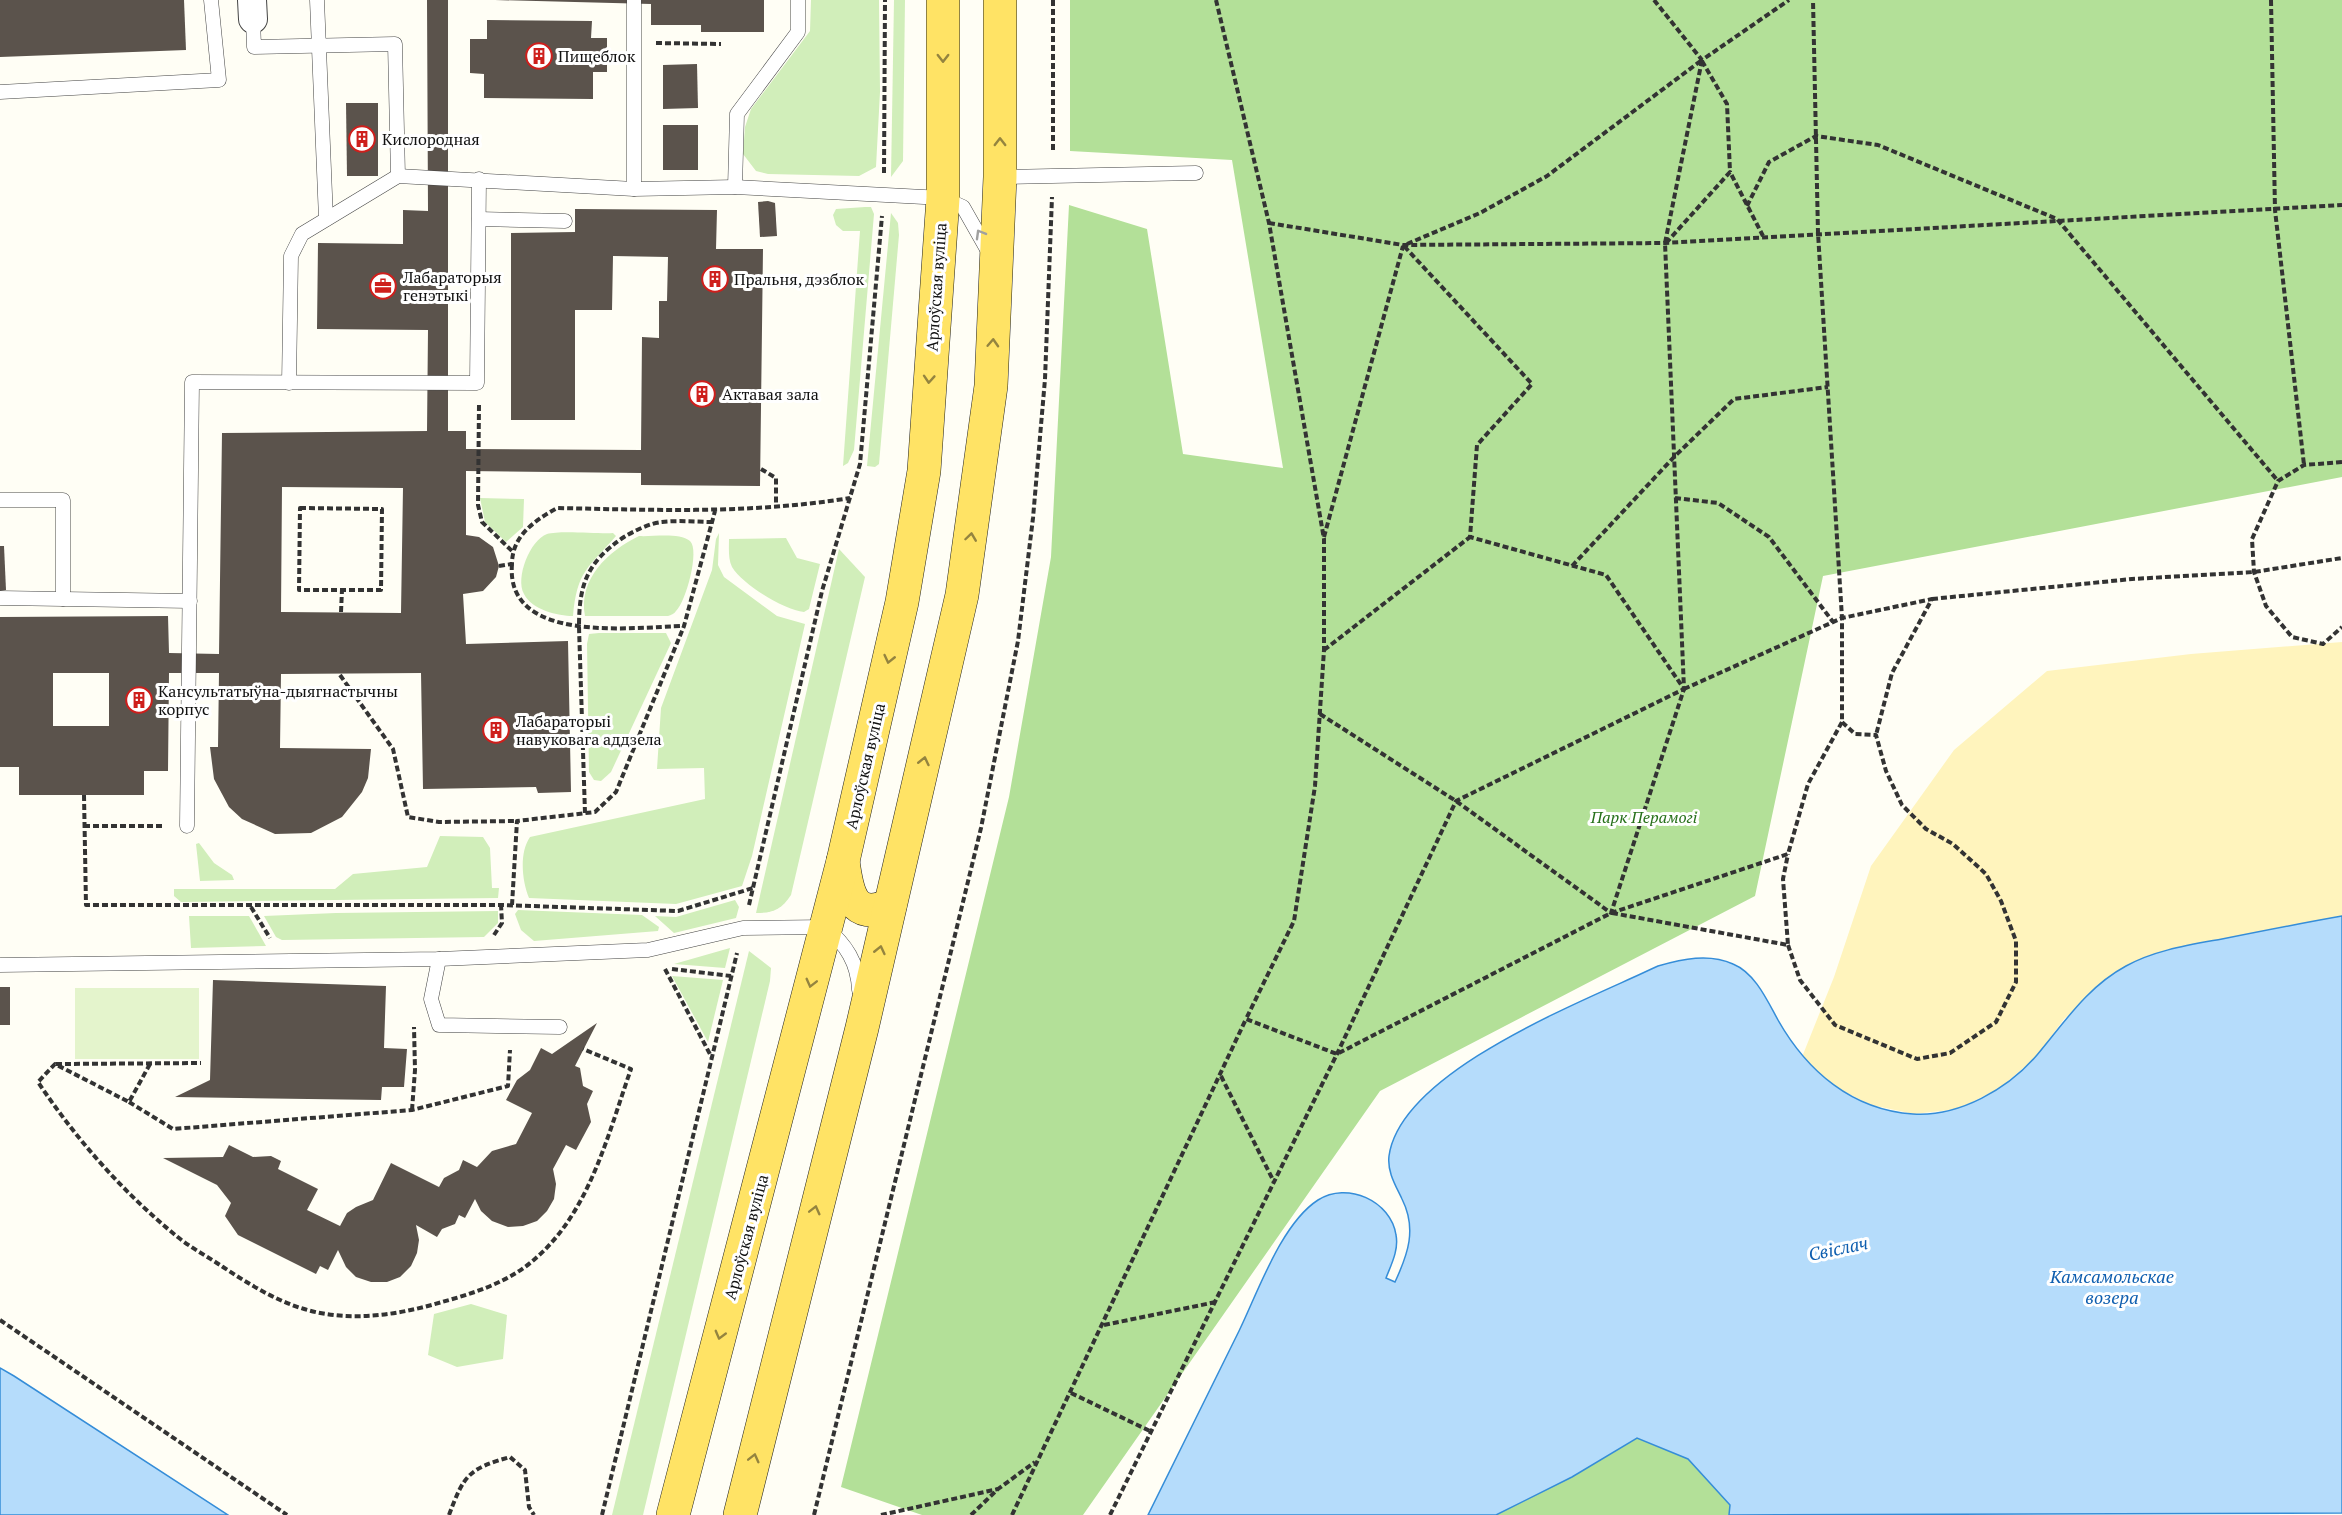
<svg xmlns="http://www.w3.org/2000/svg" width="2342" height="1515" font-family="'PT Serif',serif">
	<rect width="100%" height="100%" fill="#fffef5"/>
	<g fill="#d1eeba">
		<path d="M 811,0 L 879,0 L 880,92 L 876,167 L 859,176 L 768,174 L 756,171 L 743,154 L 745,127 L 751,109 L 810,31 Z"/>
		<path d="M 894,0 L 905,0 L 903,161 L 891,177 Z"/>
		<path d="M 865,207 L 871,207 L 874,214 L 854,450 L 848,463 L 843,466 L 860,231 L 843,231 L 836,225 L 833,215 L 836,209 Z"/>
		<path d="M 891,213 L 898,223 L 899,235 L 879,464 L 875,467 L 867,466 Z"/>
		<path d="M 480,498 L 524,499 L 523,527 L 506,542 L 485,522 Z"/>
		<path d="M 613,533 L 616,536 C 588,568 577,571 573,616 C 558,616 532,610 524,594 C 515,578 530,540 547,534 C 560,530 598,534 613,533 Z"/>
		<path d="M 719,533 L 718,565 L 724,577 L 777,616 L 805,624 L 752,856 L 742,886 L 676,904 L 529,898 C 522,881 519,853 530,837 L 705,799 L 704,768 L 657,769 L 661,708 L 712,570 L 716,539 Z"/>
		<path d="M 639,536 C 652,537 679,532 690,541 C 700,550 686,602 676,611 C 674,614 671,615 668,616 L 585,616 C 578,579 608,551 639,536 Z"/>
		<path d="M 786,538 L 797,558 L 820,564 L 809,609 L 804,612 C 784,610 743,585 732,567 C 728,559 729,548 729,539 Z"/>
		<path d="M 839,549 L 865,577 L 791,895 C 781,910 773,913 756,913 Z"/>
		<path d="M 599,633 L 666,633 L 671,643 L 611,772 L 601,781 L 594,780 L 589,772 L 587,644 L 589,634 Z"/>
		<path d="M 440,836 L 483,837 L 490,848 L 492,888 L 499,888 L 498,898 L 181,902 L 174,896 L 174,889 L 335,889 L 353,874 L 427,867 Z"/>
		<path d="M 199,843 L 214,863 L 232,875 L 234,880 L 200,881 L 196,844 Z"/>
		<path d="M 735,900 L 739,907 L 736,918 L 674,933 L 655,916 L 676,917 Z"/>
		<path d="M 518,910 L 642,915 L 659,927 L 658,931 L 534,941 L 521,930 L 515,914 Z"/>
		<path d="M 498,911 L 498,923 L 484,937 L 282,940 L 276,937 L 264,916 L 336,913 Z"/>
		<path d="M 189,916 L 249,916 L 266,946 L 191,948 Z"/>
		<path d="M 730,948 L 725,968 L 674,964 Z"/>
		<path d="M 749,951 L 771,968 L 770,981 L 643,1515 L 612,1515 Z"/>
		<path d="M 672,976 L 723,980 L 708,1042 Z"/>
		<path d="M 471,1304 L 507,1315 L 503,1359 L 457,1367 L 428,1355 L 434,1314 Z"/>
	</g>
	<g fill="#b3e098">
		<path d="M 1070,0 L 2342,0 L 2342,477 L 1823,576 L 1755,896 L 1380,1091 L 1083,1515 L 922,1515 L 841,1487 L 1009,797 L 1051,557 L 1069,205 L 1147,229 L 1183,454 L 1283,468 L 1232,160 L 1070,151 Z"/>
		<path d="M 1637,1438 L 1688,1459 L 1730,1505 L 1729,1515 L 1496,1515 L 1572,1477 Z"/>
	</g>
	<path fill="#fff4bd" d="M 2342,642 L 2342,916 L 2166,950 L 2126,966 L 2064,1019 L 2036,1057 L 2000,1088 L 1958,1109 L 1914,1114 L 1871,1105 L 1831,1085 L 1802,1057 L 1834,977 L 1871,866 L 1954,750 L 2047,671 L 2191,654 Z"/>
	<rect fill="#e4f4cc" x="75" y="988" width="124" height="71"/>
	<g fill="#b5dcfb" stroke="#358dd8" stroke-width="1.5">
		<path d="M 2342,916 L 2342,1513 L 1729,1515 L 1730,1505 L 1688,1459 L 1637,1438 L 1572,1477 L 1496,1515 L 1148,1515 C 1178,1454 1208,1393 1239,1331 C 1258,1292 1281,1224 1318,1200 C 1347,1181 1391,1201 1396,1235 C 1399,1250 1391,1265 1386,1278 L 1395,1282 C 1408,1254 1417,1229 1402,1199 C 1396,1186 1387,1172 1389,1156 C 1401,1070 1587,1000 1658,966 C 1682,959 1709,953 1733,964 C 1755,973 1767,1000 1778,1020 C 1807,1071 1852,1110 1913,1114 C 1959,1117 2008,1089 2037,1055 C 2064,1023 2087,987 2126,966 C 2155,950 2189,945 2222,939 C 2262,931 2302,923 2342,916 Z"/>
		<path d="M 0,1368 L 14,1376 L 228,1515 L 0,1515 Z"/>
	</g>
	<g fill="#5b534c" fill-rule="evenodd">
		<path d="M 0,0 L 184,0 L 186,50 L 0,57 Z"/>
		<path d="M 427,0 L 448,0 L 448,431 L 466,431 L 466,449 L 641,450 L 642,337 L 659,338 L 659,301 L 667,301 L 668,257 L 613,256 L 612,310 L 575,310 L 575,420 L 511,420 L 511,233 L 575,232 L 575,209 L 717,210 L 716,249 L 763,249 L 760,486 L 641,485 L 641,473 L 466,471 L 466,535 L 479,537 L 493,547 L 499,566 L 496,577 L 483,591 L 463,594 L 466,644 L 568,641 L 571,792 L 538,793 L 536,787 L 423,789 L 421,673 L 281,674 L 280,748 L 371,749 L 368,778 L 362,792 L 342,817 L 311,833 L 275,834 L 242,819 L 229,807 L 214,779 L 210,747 L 218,747 L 219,673 L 169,673 L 168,771 L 144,771 L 144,795 L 19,795 L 19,767 L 0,767 L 0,617 L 168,616 L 169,653 L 219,654 L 222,433 L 427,431 L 428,330 L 317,329 L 318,243 L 403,244 L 403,210 L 428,211 ZM 282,487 L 403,488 L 401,613 L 281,612 ZM 53,673 L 109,673 L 109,726 L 53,726 Z"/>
		<path d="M 495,0 L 764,0 L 764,32 L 701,32 L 701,25 L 651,25 L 651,4 Z"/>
		<path d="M 487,20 L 592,21 L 591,38 L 607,38 L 607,72 L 593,72 L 593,99 L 484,98 L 484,74 L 470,73 L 470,39 L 487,39 Z"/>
		<path d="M 697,64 L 698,108 L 663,109 L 663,65 Z"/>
		<path d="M 346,103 L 378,103 L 378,176 L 347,176 Z"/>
		<rect x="663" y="125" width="35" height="45"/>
		<path d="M 768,201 L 775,203 L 777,236 L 760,237 L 758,202 Z"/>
		<path d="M 0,546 L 4,546 L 6,590 L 0,591 Z"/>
		<path d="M 213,980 L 386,986 L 384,1048 L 407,1049 L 404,1087 L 382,1087 L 381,1100 L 175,1097 L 210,1080 Z"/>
		<rect x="0" y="987" width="10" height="38"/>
		<path d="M 597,1023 L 575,1066 L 580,1068 L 583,1086 L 593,1091 L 587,1104 L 591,1122 L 576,1150 L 566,1145 L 553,1169 L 556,1184 L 554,1199 L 547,1211 L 537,1221 L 523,1226 L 508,1227 L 492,1221 L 481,1211 L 475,1199 L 465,1218 L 459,1215 L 455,1224 L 442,1229 L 437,1237 L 416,1225 L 419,1240 L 417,1253 L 411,1266 L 400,1277 L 387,1282 L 371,1282 L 356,1277 L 346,1267 L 338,1250 L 328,1270 L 320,1266 L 316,1274 L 238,1235 L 225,1216 L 231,1203 L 217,1185 L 163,1158 L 223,1157 L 229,1145 L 253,1157 L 271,1156 L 281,1161 L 278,1169 L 318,1189 L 307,1210 L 340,1226 L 347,1213 L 356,1207 L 373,1200 L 391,1163 L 439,1187 L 444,1178 L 459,1170 L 463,1160 L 477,1167 L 492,1151 L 516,1144 L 532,1113 L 506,1100 L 517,1080 L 530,1070 L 541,1048 L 552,1054 Z"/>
	</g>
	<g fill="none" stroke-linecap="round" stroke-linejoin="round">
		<g stroke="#444" stroke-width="15">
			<g id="service">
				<path d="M 317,0 L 326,219"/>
				<path d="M 634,0 L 634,189"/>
				<path d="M 253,19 L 254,47 L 395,44 L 398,176"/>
				<path d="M 0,92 L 219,80 L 211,0"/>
				<path d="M 1000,177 L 1196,173"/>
				<path d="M 735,187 L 737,114 L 798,32 L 798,0"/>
				<path d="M 479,219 L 565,221"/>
				<path d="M 289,383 L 291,256 L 302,234 L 398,176 L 634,189 L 735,187 L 943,198 L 963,207 L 988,251"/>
				<path d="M 0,500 L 63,500 L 63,599"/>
				<path d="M 0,598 L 190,601"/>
				<path d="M 187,826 L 192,382 L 477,383 L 479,179"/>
				<path d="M 439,959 L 431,999 L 439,1025 L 560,1027"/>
				<path d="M 0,965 L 439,959 L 648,950 L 743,928 L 825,927 C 846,944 858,963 859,990"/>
			</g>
		</g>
		<g stroke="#444" stroke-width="30">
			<path id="minor" d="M 252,0 L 253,19"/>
		</g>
		<g stroke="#222" stroke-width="34">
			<g id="primary">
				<path d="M 843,861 C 847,892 852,922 890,905"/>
				<path d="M 673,1515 L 843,861 L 902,602 L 924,471 L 943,198 L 943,0"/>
				<path d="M 740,1515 L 862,1028 L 962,595 L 991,386 L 1000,177 L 1000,0"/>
			</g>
		</g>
		<g stroke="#333" stroke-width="4" stroke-dasharray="6 3" stroke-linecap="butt">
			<path d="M 1053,0 L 1053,153"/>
			<path d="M 1216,0 L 1269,223 L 1324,539 L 1324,650 L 1315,786 L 1294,921 L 1246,1019"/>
			<path d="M 1654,0 L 1702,60 L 1789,0"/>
			<path d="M 2271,0 L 2275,210 L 2304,465"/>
			<path d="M 656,43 L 721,44"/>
			<path d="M 1702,61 L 1727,104 L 1730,172"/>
			<path d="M 884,173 L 885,0"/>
			<path d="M 1747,206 L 1769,162 L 1816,136 L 1878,145 L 2057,219 L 2278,481"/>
			<path d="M 1269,223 L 1403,245 L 1665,243 L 2342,205"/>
			<path d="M 1666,243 L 1730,172 L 1763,236"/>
			<path d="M 1407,244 L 1480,213 L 1547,176 L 1702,60"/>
			<path d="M 479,405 L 478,505 L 482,522 L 512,551"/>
			<path d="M 2342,462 L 2304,465 L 2278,481 L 2252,539 L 2254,572 L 2266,606 L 2292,637 L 2323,644 L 2342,627"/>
			<path d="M 761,469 L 776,478 L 776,508"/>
			<path d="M 1675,498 L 1718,503 L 1769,537 L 1833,622"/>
			<path d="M 300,508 L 382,509 L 381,590 L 299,590 Z"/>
			<path d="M 1324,537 L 1403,246"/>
			<path d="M 512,564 C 505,645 633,627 684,626"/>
			<path d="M 499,566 L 512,564 C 512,536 534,521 557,508 C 655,510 752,514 850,498"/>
			<path d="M 1572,566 L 1674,457 L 1734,399 L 1828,387"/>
			<path d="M 1932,599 L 2132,579 L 2254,572 L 2342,558"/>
			<path d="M 341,612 L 342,590"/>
			<path d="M 1324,650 L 1470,537"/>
			<path d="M 340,675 L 393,749 L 408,817 L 439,822 L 517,821"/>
			<path d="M 1684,689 L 1842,618 L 1932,599 L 1892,673 L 1876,735"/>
			<path d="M 1320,714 L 1456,801 L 1611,913 L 1684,689 L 1665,243 L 1702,60"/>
			<path d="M 84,795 L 86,905 L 501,905 L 678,911 L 753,888"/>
			<path d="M 585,813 L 579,627 C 579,584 587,562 624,537 C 634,531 650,523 662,522 C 679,520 697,522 714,522"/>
			<path d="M 84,826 L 165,826"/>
			<path d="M 512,905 L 517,821 L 595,812 L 616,792 L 684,626 L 715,511"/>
			<path d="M 749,905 L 822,591 L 860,464 L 882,216"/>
			<path d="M 251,907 L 270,938"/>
			<path d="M 1612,913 L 1788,945 L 1783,879 L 1788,854"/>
			<path d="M 494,935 L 502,923 L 501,905"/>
			<path d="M 1788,945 L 1800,980 L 1835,1025 L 1917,1059 L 1950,1053 L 1996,1022 L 2016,982 L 2016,941 L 2001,901 L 1986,874 L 1953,844 L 1926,829 L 1902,805 L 1886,771 L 1876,735 L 1855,734 L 1842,722 L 1842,618 L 1818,233 L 1813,0"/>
			<path d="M 665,969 L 712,1058"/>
			<path d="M 672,969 L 731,976"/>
			<path d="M 56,1064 L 201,1063"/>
			<path d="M 150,1064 L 129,1102 L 55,1064 L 38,1082 C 76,1139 122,1191 174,1234 C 189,1247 207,1256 223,1267 C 255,1288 287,1308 326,1314 C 365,1320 405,1313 442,1302 C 475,1293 511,1281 536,1258 C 590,1211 608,1134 631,1069 L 583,1049"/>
			<path d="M 1221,1076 L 1274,1182"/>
			<path d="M 129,1102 L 173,1129 L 412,1110 L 508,1086 L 510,1050"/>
			<path d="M 412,1110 L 415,1070 L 414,1027"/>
			<path d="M 0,1320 L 287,1515"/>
			<path d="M 1104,1325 L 1216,1302"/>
			<path d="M 1071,1393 L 1152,1432"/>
			<path d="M 449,1515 C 464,1475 468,1469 510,1457 L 525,1470 L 529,1507 L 534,1515"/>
			<path d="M 602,1515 L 737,953"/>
			<path d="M 814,1515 L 981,828 L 1018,641 L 1033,518 L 1045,379 L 1052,197"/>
			<path d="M 881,1515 L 998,1489"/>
			<path d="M 971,1515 L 998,1489 L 1035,1462"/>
			<path d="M 1012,1515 L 1246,1019 L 1337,1054 L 1611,913 L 1788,854 L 1808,784 L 1842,722"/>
			<path d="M 1110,1515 L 1337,1054 L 1456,801 L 1684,689 L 1606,575 L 1470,537 L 1477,445 L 1532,384 L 1403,245"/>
		</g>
		<use href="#service" stroke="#fff" stroke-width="14"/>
		<use href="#minor" stroke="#fff" stroke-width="28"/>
		<use href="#primary" stroke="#ffe365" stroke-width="33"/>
	</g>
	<defs><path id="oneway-chevron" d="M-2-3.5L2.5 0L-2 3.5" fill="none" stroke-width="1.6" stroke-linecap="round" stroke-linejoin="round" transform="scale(1.5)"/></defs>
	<g stroke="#94843f">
		<use href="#oneway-chevron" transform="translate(943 58) rotate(90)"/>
		<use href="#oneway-chevron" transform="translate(1000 142) rotate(-90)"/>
		<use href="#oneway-chevron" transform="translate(993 343) rotate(-87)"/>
		<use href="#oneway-chevron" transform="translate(929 379) rotate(94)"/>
		<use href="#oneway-chevron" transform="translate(971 537) rotate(-82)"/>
		<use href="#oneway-chevron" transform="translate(889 659) rotate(103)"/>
		<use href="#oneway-chevron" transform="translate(924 761) rotate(-77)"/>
		<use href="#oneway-chevron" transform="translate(880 950) rotate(-77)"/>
		<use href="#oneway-chevron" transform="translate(811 983) rotate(104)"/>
		<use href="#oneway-chevron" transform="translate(815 1210) rotate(-76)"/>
		<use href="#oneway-chevron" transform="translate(720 1335) rotate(105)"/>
		<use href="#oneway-chevron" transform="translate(754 1458) rotate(-76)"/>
	</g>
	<use stroke="#a0a0a0" href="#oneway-chevron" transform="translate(980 234) rotate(-120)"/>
	<defs>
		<g id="building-ring" transform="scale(1.35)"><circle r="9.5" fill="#fff" stroke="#ce1f1c" stroke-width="1.5"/><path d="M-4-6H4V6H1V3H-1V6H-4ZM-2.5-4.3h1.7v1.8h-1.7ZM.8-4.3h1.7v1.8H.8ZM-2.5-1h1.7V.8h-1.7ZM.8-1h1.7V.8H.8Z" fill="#ce1f1c"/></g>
		<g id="office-ring" transform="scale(1.35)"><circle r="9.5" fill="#fff" stroke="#ce1f1c" stroke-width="1.5"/><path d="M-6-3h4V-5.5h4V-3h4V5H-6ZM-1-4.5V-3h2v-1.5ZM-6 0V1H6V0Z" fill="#ce1f1c"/></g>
	</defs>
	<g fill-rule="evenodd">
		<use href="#building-ring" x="539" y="56"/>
		<use href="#building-ring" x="362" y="139"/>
		<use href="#building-ring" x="715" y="279"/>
		<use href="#office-ring" x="383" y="286"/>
		<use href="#building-ring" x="702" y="394"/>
		<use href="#building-ring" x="139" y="700"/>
		<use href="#building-ring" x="496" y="730"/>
	</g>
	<g text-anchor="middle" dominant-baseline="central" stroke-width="6" stroke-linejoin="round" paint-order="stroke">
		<g font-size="16" fill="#111" stroke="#fff" text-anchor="start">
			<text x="558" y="56">Пищеблок</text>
			<text x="382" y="139">Кислородная</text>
			<text x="403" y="277">Лабараторыя<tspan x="403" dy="18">генэтыкі</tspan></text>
			<text x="734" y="279">Пральня, дэзблок</text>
			<text x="722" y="394">Актавая зала</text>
			<text x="158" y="691">Кансультатыўна-дыягнастычны<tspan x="158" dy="18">корпус</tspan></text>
			<text x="516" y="721">Лабараторыі<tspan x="516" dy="18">навуковага аддзела</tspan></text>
		</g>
		<g font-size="16" fill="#111" stroke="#fff">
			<text transform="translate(936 287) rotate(-86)">Арлоўская вуліца</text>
			<text transform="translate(865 766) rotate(-77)">Арлоўская вуліца</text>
			<text transform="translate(746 1237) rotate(-75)">Арлоўская вуліца</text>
		</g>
		<g font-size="16" font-style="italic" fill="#26701a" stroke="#fff">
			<text x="1644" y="817">Парк Перамогі</text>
		</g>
		<g font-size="18" font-style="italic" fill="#0e5eaf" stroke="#fff">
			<text transform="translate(1838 1248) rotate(-12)">Свіслач</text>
			<text x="2112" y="1276">Камсамольскае<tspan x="2112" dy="21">возера</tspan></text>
		</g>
	</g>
</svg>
